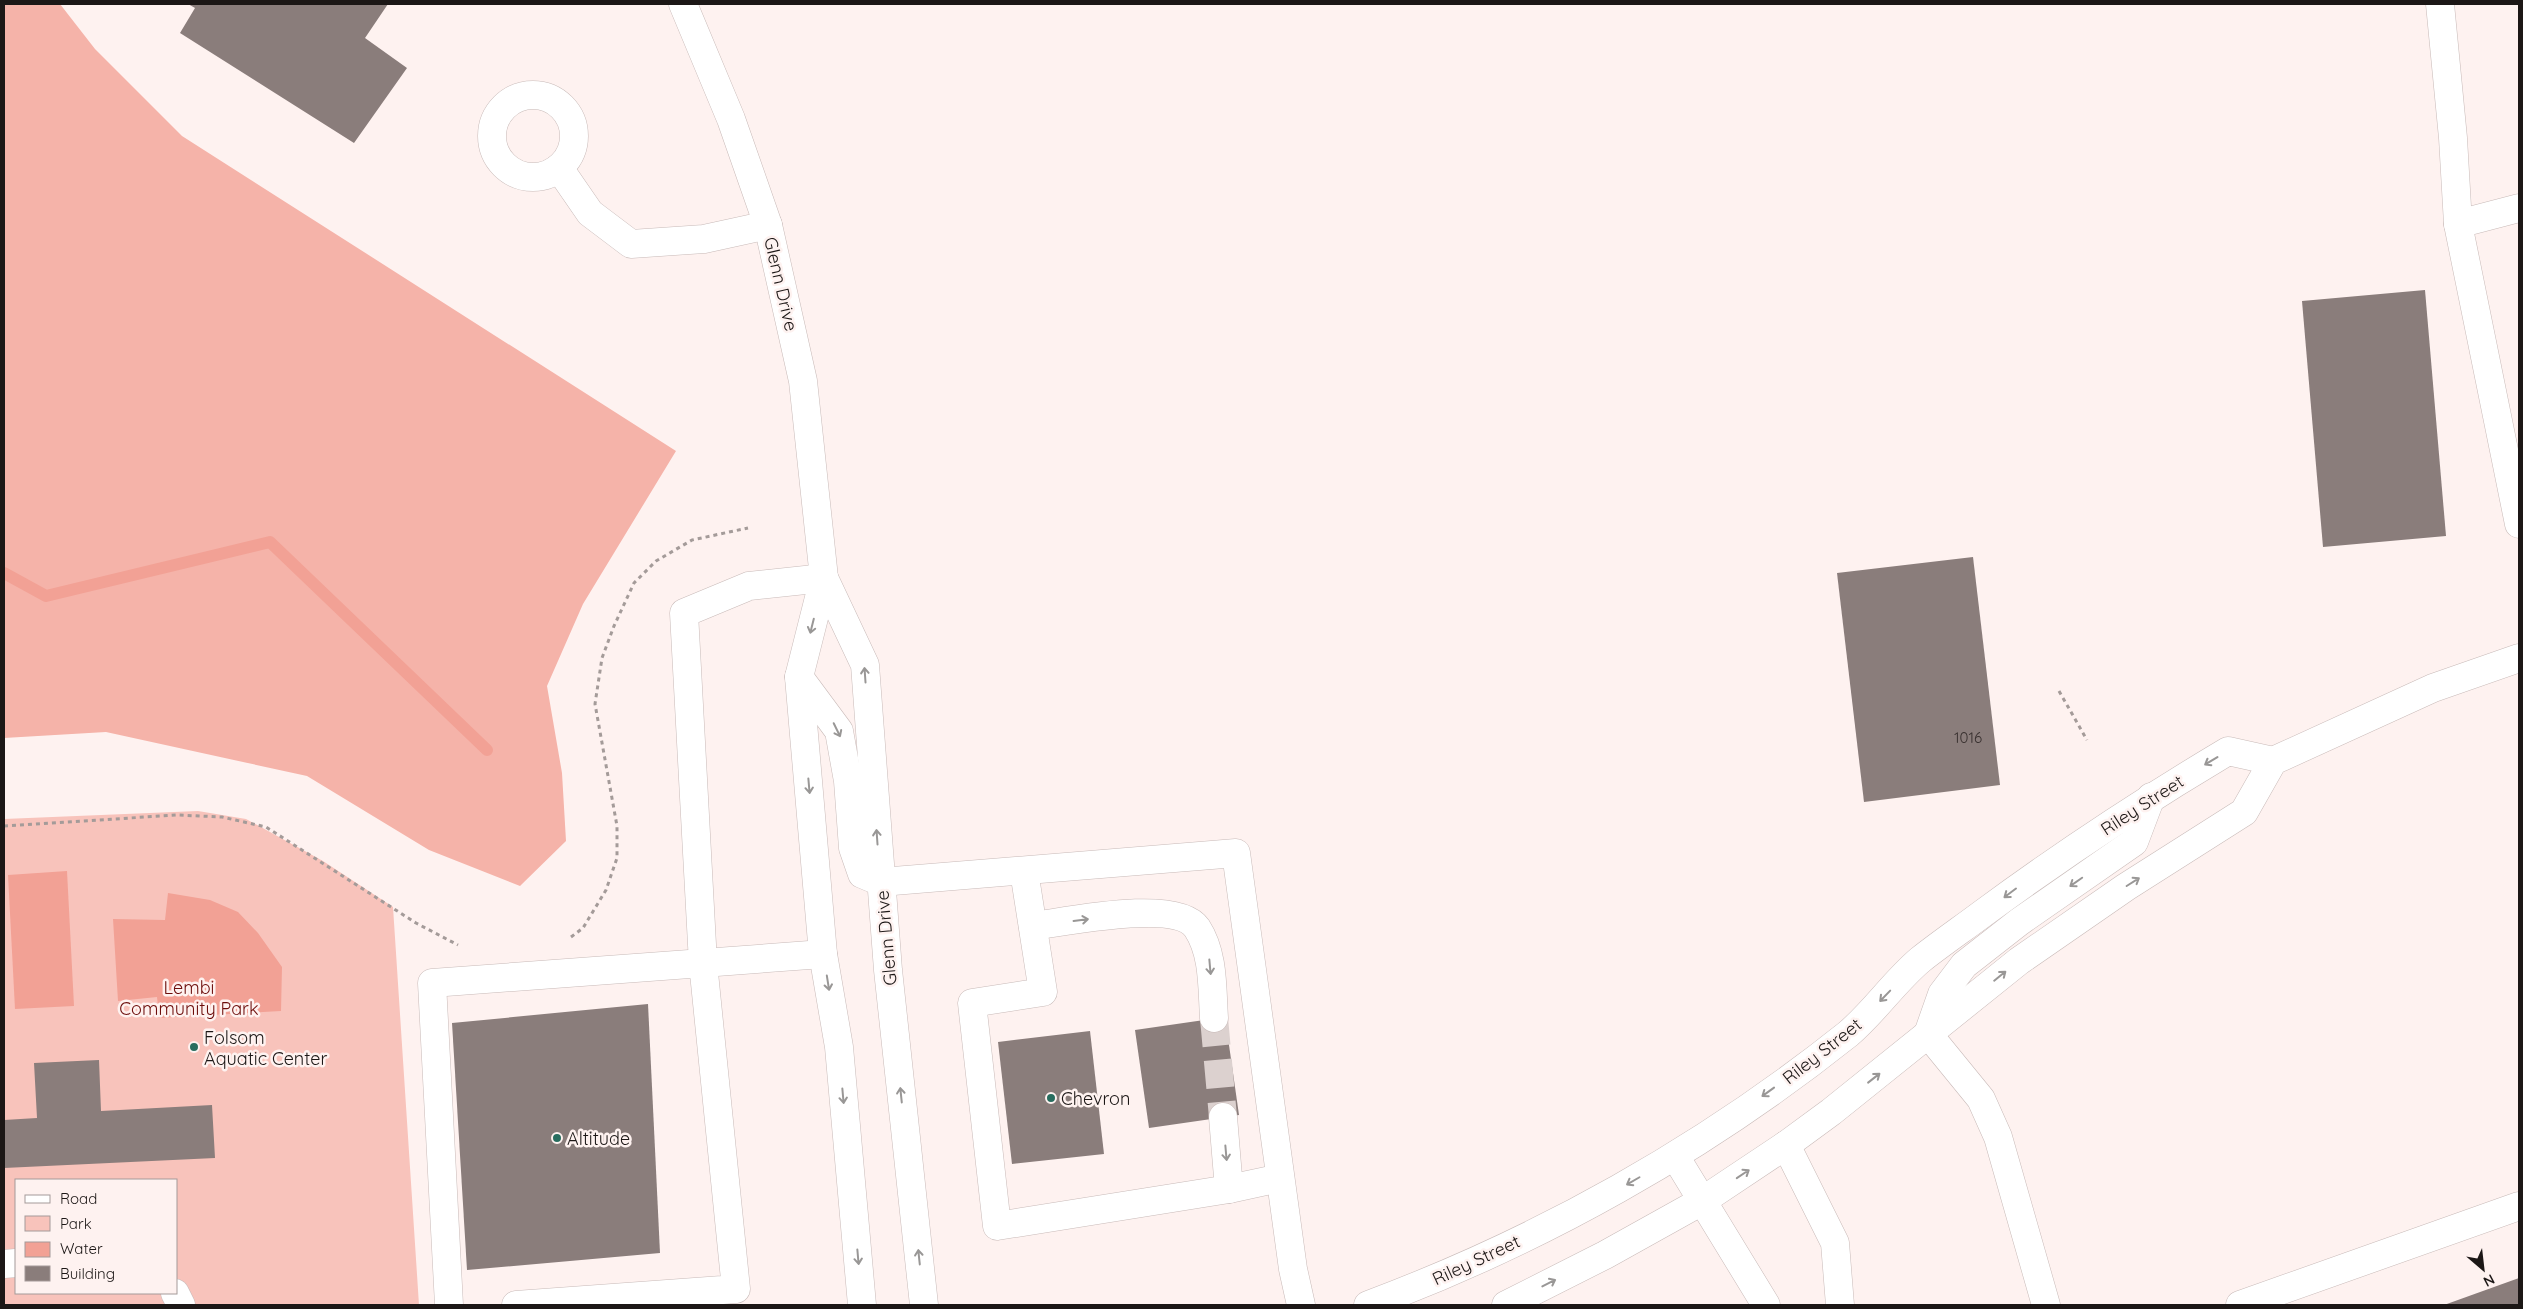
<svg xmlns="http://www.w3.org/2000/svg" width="2523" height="1309" font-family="Quicksand,sans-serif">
	<rect width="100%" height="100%" fill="#fef2f0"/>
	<path fill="#f8c3bb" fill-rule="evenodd" d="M 198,811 L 246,819 L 323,861 L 393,907 L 419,1305 L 4,1305 L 4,819 ZM 16,1180 L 176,1180 L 176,1293 L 16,1293 Z"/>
	<path fill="#f5b3a9" d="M 4,4 L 60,4 L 95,49 L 182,136 L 676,451 L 583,604 L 547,686 L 562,773 L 566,841 L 520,886 L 429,850 L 307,776 L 106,732 L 4,738 Z"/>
	<g fill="#f2a195">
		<path d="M 67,871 L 74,1006 L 15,1009 L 8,875 Z"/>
		<path d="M 168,893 L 210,900 L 238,912 L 258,933 L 282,967 L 281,1011 L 159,1018 L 157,997 L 118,1001 L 113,919 L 165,920 Z"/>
	</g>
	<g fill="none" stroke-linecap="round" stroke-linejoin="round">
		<path stroke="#f2a195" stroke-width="12" d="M 4,573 L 46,596 L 270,542 L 487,750"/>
	</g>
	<g fill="#8a7d7b">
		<path d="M 188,4 L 388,4 L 365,38 L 407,68 L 354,143 L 180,33 L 195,8 Z"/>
		<path d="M 2425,290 L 2446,536 L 2323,547 L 2302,301 Z"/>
		<path d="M 1973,557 L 2000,785 L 1864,802 L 1837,573 Z"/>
		<path d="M 648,1004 L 660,1253 L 467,1270 L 452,1023 Z"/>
		<path d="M 1225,1017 L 1239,1115 L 1149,1128 L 1135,1030 Z"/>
		<path d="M 1090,1031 L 1104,1154 L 1012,1164 L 998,1042 Z"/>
		<path d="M 99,1060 L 101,1111 L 212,1105 L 215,1158 L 4,1168 L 4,1120 L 37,1118 L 34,1063 Z"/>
		<path d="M 2519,1278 L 2519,1305 L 2444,1305 Z"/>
	</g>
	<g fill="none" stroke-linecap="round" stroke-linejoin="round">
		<path stroke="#dcd1cf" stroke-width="28" stroke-dasharray="28 14" stroke-linecap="butt" d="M 1214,1018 L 1223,1117"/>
		<g stroke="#c8bab8" stroke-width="29">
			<g id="minor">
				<path d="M 683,4 L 731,119 L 768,225 L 803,381 L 824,578 L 865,665 L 888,970 L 924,1305"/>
				<path d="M 2440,4 L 2453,138 L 2458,224 L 2519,524"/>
				<circle cx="533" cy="136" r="41"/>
				<path d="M 559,168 L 590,213 L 631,244 L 704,239 L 768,225"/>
				<path d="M 2458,224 L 2519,208"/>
				<path d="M 824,578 L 799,677 L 823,954 L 839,1047 L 862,1305"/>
				<path d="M 799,677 L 839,731 L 848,781 L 853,848 L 862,874 L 881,882 L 1236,853 L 1293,1269 L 1301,1305"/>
				<path d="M 1024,871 L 1043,992 L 972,1003 L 997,1226 L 1229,1189 L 1280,1178"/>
				<path d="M 1033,926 C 1065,922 1177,898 1197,928 C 1214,954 1212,988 1214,1018"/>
				<path d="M 823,954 L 703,963 L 684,613 L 749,586 L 824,578"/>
				<path d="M 1928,1034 L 1981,1099 L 1998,1137 L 2046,1305"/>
				<path d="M 1223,1117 L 1229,1189"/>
				<path d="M 1786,1145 L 1835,1243 L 1840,1305"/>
				<path d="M 1675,1156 L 1766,1305"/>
				<path d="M 4,1264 L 16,1263"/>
				<path d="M 175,1293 L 181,1305"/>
				<path d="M 449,1305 L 432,983 L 703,963 L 736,1289 L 516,1305"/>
				<path d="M 2240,1305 L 2519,1206"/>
			</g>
		</g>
		<g stroke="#c8bab8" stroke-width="29">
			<g id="major">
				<path d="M 1928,1034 L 1942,994 L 1964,965 L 2019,922 L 2134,842 L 2151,797"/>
				<path d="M 1368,1305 C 1540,1241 1704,1149 1848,1034 C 1874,1012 1894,982 1920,960 C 1940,944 1962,929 1982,914 C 2062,855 2144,801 2228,751 L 2273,761"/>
				<path d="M 1506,1305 L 1605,1255 L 1702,1201 L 1786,1145 L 1831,1112 L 2019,961 L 2126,887 L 2244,812 L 2273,761 L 2433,688 L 2519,658"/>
			</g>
		</g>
		<g stroke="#a49b99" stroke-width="3" stroke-dasharray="4 4" stroke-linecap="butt">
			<path d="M 2059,691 L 2087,740"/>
			<path d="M 4,826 L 177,815 L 222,817 L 266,827 L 416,923 L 458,945"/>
			<path d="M 571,937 L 583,928 L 606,890 L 617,858 L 617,826 L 595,704 L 602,658 L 614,626 L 634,583 L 656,561 L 692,540 L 748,528"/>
		</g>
		<use href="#minor" stroke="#fff" stroke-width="28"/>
		<use href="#major" stroke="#fff" stroke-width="28"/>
	</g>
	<defs><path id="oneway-shaft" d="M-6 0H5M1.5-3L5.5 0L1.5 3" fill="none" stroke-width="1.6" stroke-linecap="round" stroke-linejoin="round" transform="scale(1.25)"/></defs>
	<g stroke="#999796">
		<use href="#oneway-shaft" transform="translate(812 626) rotate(104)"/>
		<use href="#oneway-shaft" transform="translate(865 675) rotate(-94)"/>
		<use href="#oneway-shaft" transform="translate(837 730) rotate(64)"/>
		<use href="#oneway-shaft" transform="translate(2211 761) rotate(149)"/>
		<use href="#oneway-shaft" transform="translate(809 786) rotate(85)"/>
		<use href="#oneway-shaft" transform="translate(877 837) rotate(-94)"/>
		<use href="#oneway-shaft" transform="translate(2076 882) rotate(145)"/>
		<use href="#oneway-shaft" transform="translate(2133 882) rotate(-32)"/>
		<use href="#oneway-shaft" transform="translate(2010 893) rotate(143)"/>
		<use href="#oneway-shaft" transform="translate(1081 920) rotate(-7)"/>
		<use href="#oneway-shaft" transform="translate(1210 967) rotate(85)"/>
		<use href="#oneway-shaft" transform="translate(2000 976) rotate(-39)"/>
		<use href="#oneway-shaft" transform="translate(828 983) rotate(81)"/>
		<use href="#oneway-shaft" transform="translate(1885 996) rotate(134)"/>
		<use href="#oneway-shaft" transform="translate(1874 1078) rotate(-38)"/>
		<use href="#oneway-shaft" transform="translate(1768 1092) rotate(144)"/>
		<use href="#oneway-shaft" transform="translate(901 1095) rotate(-96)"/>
		<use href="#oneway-shaft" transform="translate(843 1096) rotate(85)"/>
		<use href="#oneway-shaft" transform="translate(1226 1153) rotate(85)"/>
		<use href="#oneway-shaft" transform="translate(1743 1174) rotate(-34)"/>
		<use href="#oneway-shaft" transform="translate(1633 1181) rotate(150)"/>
		<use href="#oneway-shaft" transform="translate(858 1257) rotate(85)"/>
		<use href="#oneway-shaft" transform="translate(919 1257) rotate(-96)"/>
		<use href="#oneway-shaft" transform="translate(1549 1283) rotate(-27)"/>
	</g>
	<g fill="#286d5f" stroke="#fef2f0" stroke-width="2">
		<circle cx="194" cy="1047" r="5"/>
		<circle cx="1051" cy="1098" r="5"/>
		<circle cx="557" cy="1138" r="5"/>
	</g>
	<g text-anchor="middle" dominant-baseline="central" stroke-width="5" stroke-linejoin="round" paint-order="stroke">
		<g font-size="15" fill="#38302f">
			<text x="1968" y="737">1016</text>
		</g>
		<g font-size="18" fill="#1c1716" stroke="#fef2f0">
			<text transform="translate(781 284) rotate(77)">Glenn Drive</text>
			<text transform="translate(2142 805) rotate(-33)">Riley Street</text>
			<text transform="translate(886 938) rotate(-95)">Glenn Drive</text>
			<text transform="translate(1822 1051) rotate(-38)">Riley Street</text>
			<text transform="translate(1476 1260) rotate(-25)">Riley Street</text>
		</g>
		<g font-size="18" fill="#6d0d0b" stroke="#fef2f0">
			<text x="189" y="987">Lembi<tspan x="189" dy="21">Community Park</tspan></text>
		</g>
		<g font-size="18" fill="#1c1716" stroke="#fef2f0" text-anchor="start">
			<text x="204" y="1037">Folsom<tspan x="204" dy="21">Aquatic Center</tspan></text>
			<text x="1061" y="1098">Chevron</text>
			<text x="567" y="1138">Altitude</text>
		</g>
	</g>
	<rect width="2523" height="1309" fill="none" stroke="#1c1716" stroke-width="10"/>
	<rect x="15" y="1179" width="162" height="115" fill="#fef2f0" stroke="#a49a99"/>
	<rect x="25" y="1195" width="25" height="8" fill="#ffffff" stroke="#a49a99"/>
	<text x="60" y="1204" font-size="15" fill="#1c1716">Road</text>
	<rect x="25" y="1216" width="25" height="15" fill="#f8c3bb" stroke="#a49a99"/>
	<text x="60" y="1229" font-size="15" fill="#1c1716">Park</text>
	<rect x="25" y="1242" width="25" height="15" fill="#f2a195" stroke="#a49a99"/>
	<text x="60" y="1254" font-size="15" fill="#1c1716">Water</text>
	<rect x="25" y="1266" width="25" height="15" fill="#8a7d7b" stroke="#a49a99"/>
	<text x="60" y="1279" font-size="15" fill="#1c1716">Building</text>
	<g transform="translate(2483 1269) rotate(152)" stroke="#fef2f0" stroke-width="4" paint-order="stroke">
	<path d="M0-4L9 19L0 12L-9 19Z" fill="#1c1716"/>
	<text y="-8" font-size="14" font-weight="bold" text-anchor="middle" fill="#1c1716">N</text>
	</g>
</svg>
